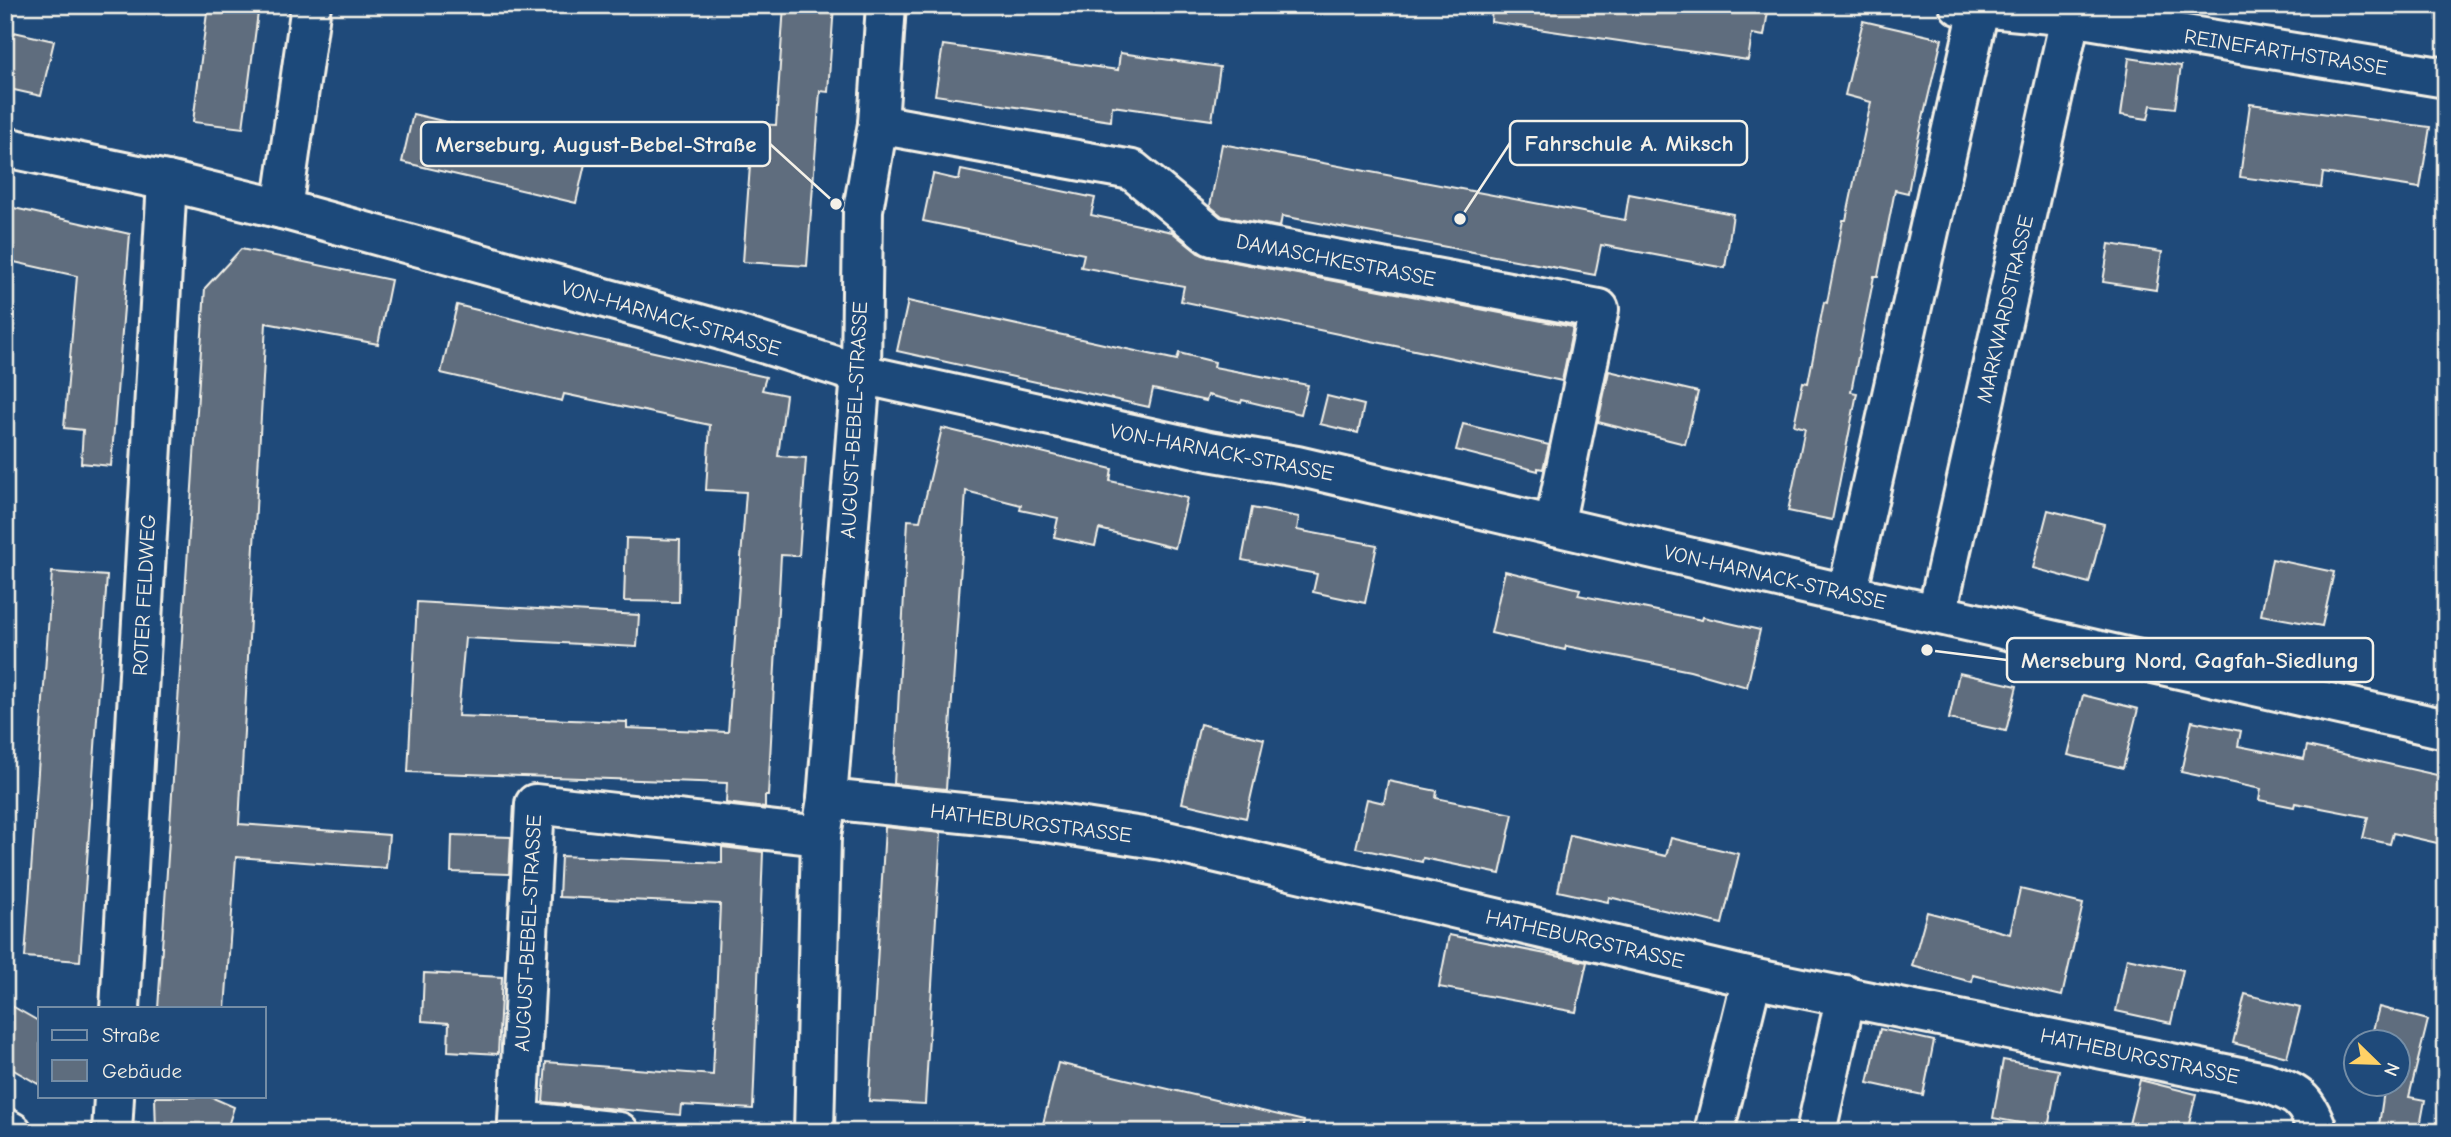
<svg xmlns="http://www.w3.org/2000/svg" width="2451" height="1137" font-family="'Comic Neue',sans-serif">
	<rect width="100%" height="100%" fill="#1f4a7a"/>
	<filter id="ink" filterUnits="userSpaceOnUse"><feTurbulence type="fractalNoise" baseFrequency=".0143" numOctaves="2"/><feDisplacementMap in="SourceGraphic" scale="14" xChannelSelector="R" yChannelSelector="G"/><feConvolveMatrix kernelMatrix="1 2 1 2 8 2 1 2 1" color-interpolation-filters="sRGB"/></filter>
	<g filter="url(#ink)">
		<g fill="#5e6d7e" stroke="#f4f1e8" stroke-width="2">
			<path d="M 208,5 L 259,5 L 243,128 L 193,122 Z"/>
			<path d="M 784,5 L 834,5 L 828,92 L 820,91 L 807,266 L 743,262 L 753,124 L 776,125 Z"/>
			<path d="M 1492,5 L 1769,5 L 1764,36 L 1752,34 L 1748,60 L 1491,22 Z"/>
			<path d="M 1863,21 L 1942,39 L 1916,148 L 1908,193 L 1895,190 L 1878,276 L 1874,276 L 1851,392 L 1857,393 L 1832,520 L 1788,511 L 1805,428 L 1794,425 L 1803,382 L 1808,383 L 1824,302 L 1827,303 L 1843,220 L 1846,220 L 1871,102 L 1845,95 Z"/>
			<path d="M 5,30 L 54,41 L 41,96 L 5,88 Z"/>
			<path d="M 943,45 L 1118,70 L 1120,53 L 1220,67 L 1212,120 L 1112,106 L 1111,121 L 935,95 Z"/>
			<path d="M 2129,58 L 2181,66 L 2175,108 L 2151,105 L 2148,119 L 2121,115 Z"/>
			<path d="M 2250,104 L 2430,127 L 2420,188 L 2323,173 L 2321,188 L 2240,177 Z"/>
			<path d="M 413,114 L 587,155 L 576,203 L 402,162 Z"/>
			<path d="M 1222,144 L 1625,220 L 1629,194 L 1733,214 L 1725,268 L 1601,245 L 1595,275 L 1282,216 L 1280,227 L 1222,216 L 1210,206 Z"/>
			<path d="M 961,170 L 1095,198 L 1091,215 L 1172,232 L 1198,253 L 1208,257 L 1573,327 L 1562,381 L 1181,301 L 1184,286 L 1081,267 L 1084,254 L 923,221 L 933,174 L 959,180 Z"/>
			<path d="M 5,206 L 130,234 L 111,466 L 81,463 L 83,430 L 64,428 L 77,276 L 5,260 Z"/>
			<path d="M 2109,244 L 2162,252 L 2156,290 L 2103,282 Z"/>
			<path d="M 241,249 L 391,280 L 378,344 L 266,323 L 239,824 L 389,835 L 386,868 L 236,857 L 225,1009 L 158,1009 L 205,288 Z"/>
			<path d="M 908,301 L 1177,360 L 1179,353 L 1215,362 L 1214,367 L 1308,385 L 1301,414 L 1242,400 L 1241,403 L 1208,395 L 1206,401 L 1153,389 L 1149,407 L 897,351 Z"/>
			<path d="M 457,305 L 578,335 L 766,377 L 762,390 L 786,395 L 778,456 L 806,458 L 799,556 L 781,555 L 768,796 L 765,796 L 765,808 L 726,803 L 727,783 L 408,772 L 417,602 L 639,615 L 637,647 L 465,638 L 458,716 L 627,722 L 627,728 L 728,732 L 746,492 L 706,490 L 710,425 L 564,394 L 562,401 L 441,373 Z"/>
			<path d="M 1609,371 L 1698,392 L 1685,444 L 1598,422 Z"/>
			<path d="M 1327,396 L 1364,405 L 1358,433 L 1320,424 Z"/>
			<path d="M 1463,424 L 1549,445 L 1543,469 L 1538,468 L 1538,471 L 1456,450 Z"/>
			<path d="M 942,428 L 1112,469 L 1110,481 L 1187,498 L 1175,548 L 1099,529 L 1095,546 L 1054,537 L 1058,518 L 1020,510 L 1021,505 L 966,491 L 946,789 L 894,784 L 908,520 L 920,521 Z"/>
			<path d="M 1252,508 L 1299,517 L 1297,530 L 1377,545 L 1365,603 L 1313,592 L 1317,574 L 1242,560 Z"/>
			<path d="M 2048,510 L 2104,524 L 2089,583 L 2033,568 Z"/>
			<path d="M 626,538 L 680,540 L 679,602 L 624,601 Z"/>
			<path d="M 2272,559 L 2334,572 L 2322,626 L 2261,615 Z"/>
			<path d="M 1505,571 L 1580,589 L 1578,595 L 1702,620 L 1703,617 L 1760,630 L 1747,687 L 1690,671 L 1566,646 L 1565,650 L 1491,633 Z"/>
			<path d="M 52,572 L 107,576 L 80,961 L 25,957 Z"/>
			<path d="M 1959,673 L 2017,686 L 2006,731 L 1949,719 Z"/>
			<path d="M 2083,695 L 2138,709 L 2123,768 L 2068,755 Z"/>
			<path d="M 2192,721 L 2241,731 L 2238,746 L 2304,759 L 2307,746 L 2446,777 L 2446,845 L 2393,833 L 2390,844 L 2363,838 L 2368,817 L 2295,803 L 2294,807 L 2259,800 L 2261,789 L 2181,772 Z"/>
			<path d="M 1200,724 L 1264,739 L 1246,818 L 1182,803 Z"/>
			<path d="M 1388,781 L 1437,791 L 1436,798 L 1513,814 L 1500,874 L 1423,858 L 1422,862 L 1356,848 L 1367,799 L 1384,803 Z"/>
			<path d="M 885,827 L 941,833 L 925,1104 L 869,1101 Z"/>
			<path d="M 452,835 L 511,837 L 509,874 L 451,872 Z"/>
			<path d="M 1570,835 L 1666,856 L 1671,838 L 1739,854 L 1722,924 L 1609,897 L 1608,902 L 1558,891 Z"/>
			<path d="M 722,847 L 763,852 L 753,1109 L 681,1105 L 680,1115 L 543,1102 L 546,1062 L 713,1075 L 720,904 L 559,897 L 561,856 L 722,863 Z"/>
			<path d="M 2020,889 L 2083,904 L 2062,996 L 1973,975 L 1972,982 L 1912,966 L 1927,912 L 2010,934 Z"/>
			<path d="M 1449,935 L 1587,962 L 1576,1012 L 1439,987 Z"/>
			<path d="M 2127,958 L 2183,970 L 2171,1023 L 2116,1011 Z"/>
			<path d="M 424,973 L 502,977 L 498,1054 L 448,1051 L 449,1023 L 422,1021 Z"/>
			<path d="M 2245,994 L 2300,1008 L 2287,1057 L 2233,1043 Z"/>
			<path d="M 5,1002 L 40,1022 L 40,1085 L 5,1065 Z"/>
			<path d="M 2379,1007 L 2428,1020 L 2409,1097 L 2425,1100 L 2419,1132 L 2378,1132 L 2385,1084 L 2398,1084 L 2398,1042 L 2370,1042 Z"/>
			<path d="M 1880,1029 L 1934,1041 L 1923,1095 L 1868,1083 Z"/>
			<path d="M 2003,1060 L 2059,1070 L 2048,1128 L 1993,1118 Z"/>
			<path d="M 1058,1063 L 1304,1121 L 1302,1132 L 1041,1132 Z"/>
			<path d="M 2140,1080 L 2196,1094 L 2187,1132 L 2127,1132 Z"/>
			<path d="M 155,1097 L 211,1097 L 234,1107 L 226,1132 L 156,1132 Z"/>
		</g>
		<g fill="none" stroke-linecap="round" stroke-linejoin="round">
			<g stroke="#f4f1e8" stroke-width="44">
				<g id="street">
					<path d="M 1959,5 L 2070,16 L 2446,78"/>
					<path d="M 878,124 L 1132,170 L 1212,236 L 1599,309 L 1554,526"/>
					<path d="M 5,147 L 167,181 L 282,209 L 721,330 L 861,374 L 1209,451 L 1297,466 L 1847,594 L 2446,729"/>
					<path d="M 282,209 L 311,5"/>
					<path d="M 1847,594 L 1980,5"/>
					<path d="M 1937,613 L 2073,5"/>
					<path d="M 827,799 L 1039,821 L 1162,840 L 1752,978 L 2265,1082 C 2297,1094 2306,1097 2318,1132"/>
					<path d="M 120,1009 L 167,181"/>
					<path d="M 5,1128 L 12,1132"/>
					<path d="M 112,1132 L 114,1097"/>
					<path d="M 619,1132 L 518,1121 L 535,804 L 821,836"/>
					<path d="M 814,1132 L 821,836 L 827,799 L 861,374 L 863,210 L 878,124 L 886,5"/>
					<path d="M 1714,1132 L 1752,978"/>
					<path d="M 1816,1132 L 1846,995"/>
				</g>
			</g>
			<use href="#street" stroke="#1f4a7a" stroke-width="38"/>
		</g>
	</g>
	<g text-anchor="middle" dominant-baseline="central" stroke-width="5" stroke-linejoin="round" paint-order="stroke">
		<g font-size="21" fill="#f4f1e8" stroke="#1f4a7a">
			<text transform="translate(2286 52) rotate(9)">REINEFARTHSTRASSE</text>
			<text transform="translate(1336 260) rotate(11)">DAMASCHKESTRASSE</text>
			<text transform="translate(2005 309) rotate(-77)">MARKWARDSTRASSE</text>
			<text transform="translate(671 318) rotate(16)">VON-HARNACK-STRASSE</text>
			<text transform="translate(854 420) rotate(-87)">AUGUST-BEBEL-STRASSE</text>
			<text transform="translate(1222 452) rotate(11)">VON-HARNACK-STRASSE</text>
			<text transform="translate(1775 577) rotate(13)">VON-HARNACK-STRASSE</text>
			<text transform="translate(144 595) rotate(-87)">ROTER FELDWEG</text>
			<text transform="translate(1031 823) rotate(7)">HATHEBURGSTRASSE</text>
			<text transform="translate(528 933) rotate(-87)">AUGUST-BEBEL-STRASSE</text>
			<text transform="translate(1585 939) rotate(13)">HATHEBURGSTRASSE</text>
			<text transform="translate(2140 1056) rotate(12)">HATHEBURGSTRASSE</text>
		</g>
	</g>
	<path fill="none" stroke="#f4f1e8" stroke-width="2.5" d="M1460 219L1510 143M836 204L770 144M1927 650L2007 660"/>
	<g fill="#f4f1e8" stroke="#1f4a7a" stroke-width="2.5">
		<circle cx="1460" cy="219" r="7"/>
		<circle cx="836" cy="204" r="7"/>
		<circle cx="1927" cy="650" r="7"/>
	</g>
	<g fill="#1f4a7a" stroke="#f4f1e8" stroke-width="2.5">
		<rect x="1510" y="121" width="237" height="44" rx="7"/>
		<rect x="421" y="122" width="349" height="44" rx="7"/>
		<rect x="2007" y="638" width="366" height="44" rx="7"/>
	</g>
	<g font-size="23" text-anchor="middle" font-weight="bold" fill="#f4f1e8">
		<text x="1629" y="151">Fahrschule A. Miksch</text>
		<text x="596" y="152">Merseburg, August-Bebel-Straße</text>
		<text x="2190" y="668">Merseburg Nord, Gagfah-Siedlung</text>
	</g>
	<rect width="2451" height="1137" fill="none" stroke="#1f4a7a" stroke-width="28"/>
	<rect x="14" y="14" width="2423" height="1109" fill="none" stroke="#f4f1e8" stroke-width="2.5" filter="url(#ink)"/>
	<rect x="38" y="1007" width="228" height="91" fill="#1f4a7a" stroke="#748da6" stroke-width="2"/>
	<rect x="52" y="1030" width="35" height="10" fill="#1f4a7a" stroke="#748da6" stroke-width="2"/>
	<text x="102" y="1042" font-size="21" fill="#f4f1e8">Straße</text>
	<rect x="52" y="1060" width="35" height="21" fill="#5e6d7e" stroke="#748da6" stroke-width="2"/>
	<text x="102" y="1078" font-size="21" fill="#f4f1e8">Gebäude</text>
	<g transform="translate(2377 1063) rotate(113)"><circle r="33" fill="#1f4a7a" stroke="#748da6" stroke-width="2"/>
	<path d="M0-5L12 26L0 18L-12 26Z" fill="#ffd166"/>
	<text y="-10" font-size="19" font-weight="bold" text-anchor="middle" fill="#f4f1e8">N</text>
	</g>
</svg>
